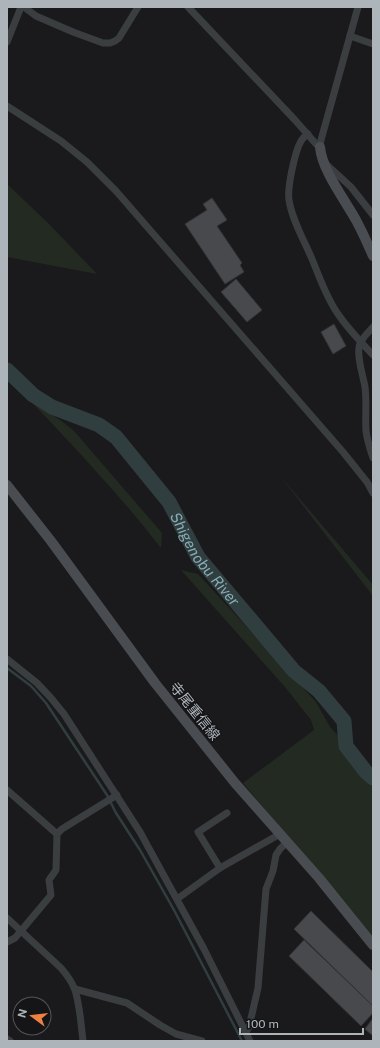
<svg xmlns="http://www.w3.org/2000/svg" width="380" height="1048" font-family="'Public Sans','Noto Sans JP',sans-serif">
	<rect width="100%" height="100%" fill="#1a1a1c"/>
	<g fill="#232a22">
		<path d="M 7,184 L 49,224 L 97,274 L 7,257 Z"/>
		<path d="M 27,397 L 64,423 L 74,431 L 162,533 L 161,548 C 120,495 73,446 27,397 Z"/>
		<path d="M 281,477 L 373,585 L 373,597 L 370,592 Z"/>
		<path d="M 181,570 L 198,574 L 316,702 L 330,727 L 373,774 L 373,939 L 243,783 L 314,730 L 311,720 L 285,687 Z"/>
	</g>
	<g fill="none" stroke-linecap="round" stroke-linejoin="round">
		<path stroke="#303e40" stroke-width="2.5" d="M 7,668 L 31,686 L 46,703 L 107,795 L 116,813 L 140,850 L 174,910 L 242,1041"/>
		<path stroke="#303e40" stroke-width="15" id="s1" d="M 7,370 L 33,395 L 52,407 L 99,425 L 116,437 L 169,502 L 198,557 L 294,671 L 319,691 L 344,721 L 346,746 L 366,772 L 373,778"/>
	</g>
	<g fill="#47494c" stroke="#343538">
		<path d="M 212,198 L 227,220 L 217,226 L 242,263 L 240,265 L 244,272 L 225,284 L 185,224 L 207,210 L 203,204 Z"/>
		<path d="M 236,279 L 262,310 L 247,322 L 221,292 Z"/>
		<path d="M 334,324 L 346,346 L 333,354 L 321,332 Z"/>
		<path d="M 311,911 L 373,972 L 373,1006 L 294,929 Z"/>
		<path d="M 304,940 L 373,1006 L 373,1013 L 361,1026 L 289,956 Z"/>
		<path d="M 373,1018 L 373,1036 L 365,1029 Z"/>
	</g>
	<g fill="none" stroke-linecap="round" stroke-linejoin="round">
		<g stroke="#3b3e41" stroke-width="7">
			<path d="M 24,7 L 36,16 L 73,32 L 103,43 L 110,43 L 115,41 L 119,38 L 138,7"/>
			<path d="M 188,7 L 295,120 L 316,144 L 320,147"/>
			<path d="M 350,36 L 373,44"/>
			<path d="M 7,42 L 21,7"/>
			<path d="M 7,106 L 61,141 L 87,162 L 116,191 L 343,452 L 367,482 L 373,493"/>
			<path d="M 308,134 C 305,136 303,138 301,141 C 295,151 287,188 289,200 C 292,220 304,240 312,259 C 320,278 326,297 338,314 C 348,329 361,342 373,355"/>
			<path d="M 320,147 L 321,140 L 358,7"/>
			<path d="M 326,164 L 351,187 L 373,215"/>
			<path d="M 373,327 C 368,333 360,339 359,347 C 357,359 363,375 365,387 C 367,402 365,416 366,431 C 367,440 370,449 373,458"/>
			<path d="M 7,659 L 37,683 L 51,698 L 64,714 L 140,832 L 204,949 L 250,1041"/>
			<path d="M 7,790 L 57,834 L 56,870 L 49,880 L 51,895 L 15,938 L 7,942"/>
			<path d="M 57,834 L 62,829 L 117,795"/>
			<path d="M 220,868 L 198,832 L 227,813"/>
			<path d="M 177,899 L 220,868 L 280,834"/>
			<path d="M 7,918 L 61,968 C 67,975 72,982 75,990 C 80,1006 81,1024 83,1041"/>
			<path d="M 75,989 L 127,1003 L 160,1025 L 176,1034 L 202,1041"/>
			<path d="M 246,1032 L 249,1027 L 258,988 L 266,889 L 273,871 L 276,855 L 280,849 L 287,842"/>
			<path d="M 7,1039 L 10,1041"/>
		</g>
		<g stroke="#494d51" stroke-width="10">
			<path d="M 320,147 C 322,171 346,201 357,222 C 363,233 368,245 373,256"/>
			<path d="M 7,485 L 51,541 L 155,683 L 235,783 L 319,878 L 373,945"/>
		</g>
	</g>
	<g text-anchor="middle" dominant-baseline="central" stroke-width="3" stroke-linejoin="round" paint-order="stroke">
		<g font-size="14" fill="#adb5bb" stroke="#151517">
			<text transform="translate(195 711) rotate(51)">寺尾重信線</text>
		</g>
		<g font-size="15" font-style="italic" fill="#86acb4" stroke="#151517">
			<text stroke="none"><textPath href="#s1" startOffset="281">Shigenobu River</textPath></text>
		</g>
	</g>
	<rect width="380" height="1048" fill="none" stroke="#adb5bb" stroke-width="16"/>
	<g transform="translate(32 1016) rotate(285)"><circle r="19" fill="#151517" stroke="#525559"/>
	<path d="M0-3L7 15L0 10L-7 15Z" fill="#eb8143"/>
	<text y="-6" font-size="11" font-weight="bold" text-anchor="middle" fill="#adb5bb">N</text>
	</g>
	<path d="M240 1028v6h123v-6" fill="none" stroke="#adb5bb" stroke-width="2"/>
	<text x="246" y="1028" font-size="12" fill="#adb5bb" stroke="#151517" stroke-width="3" paint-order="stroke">100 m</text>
</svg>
